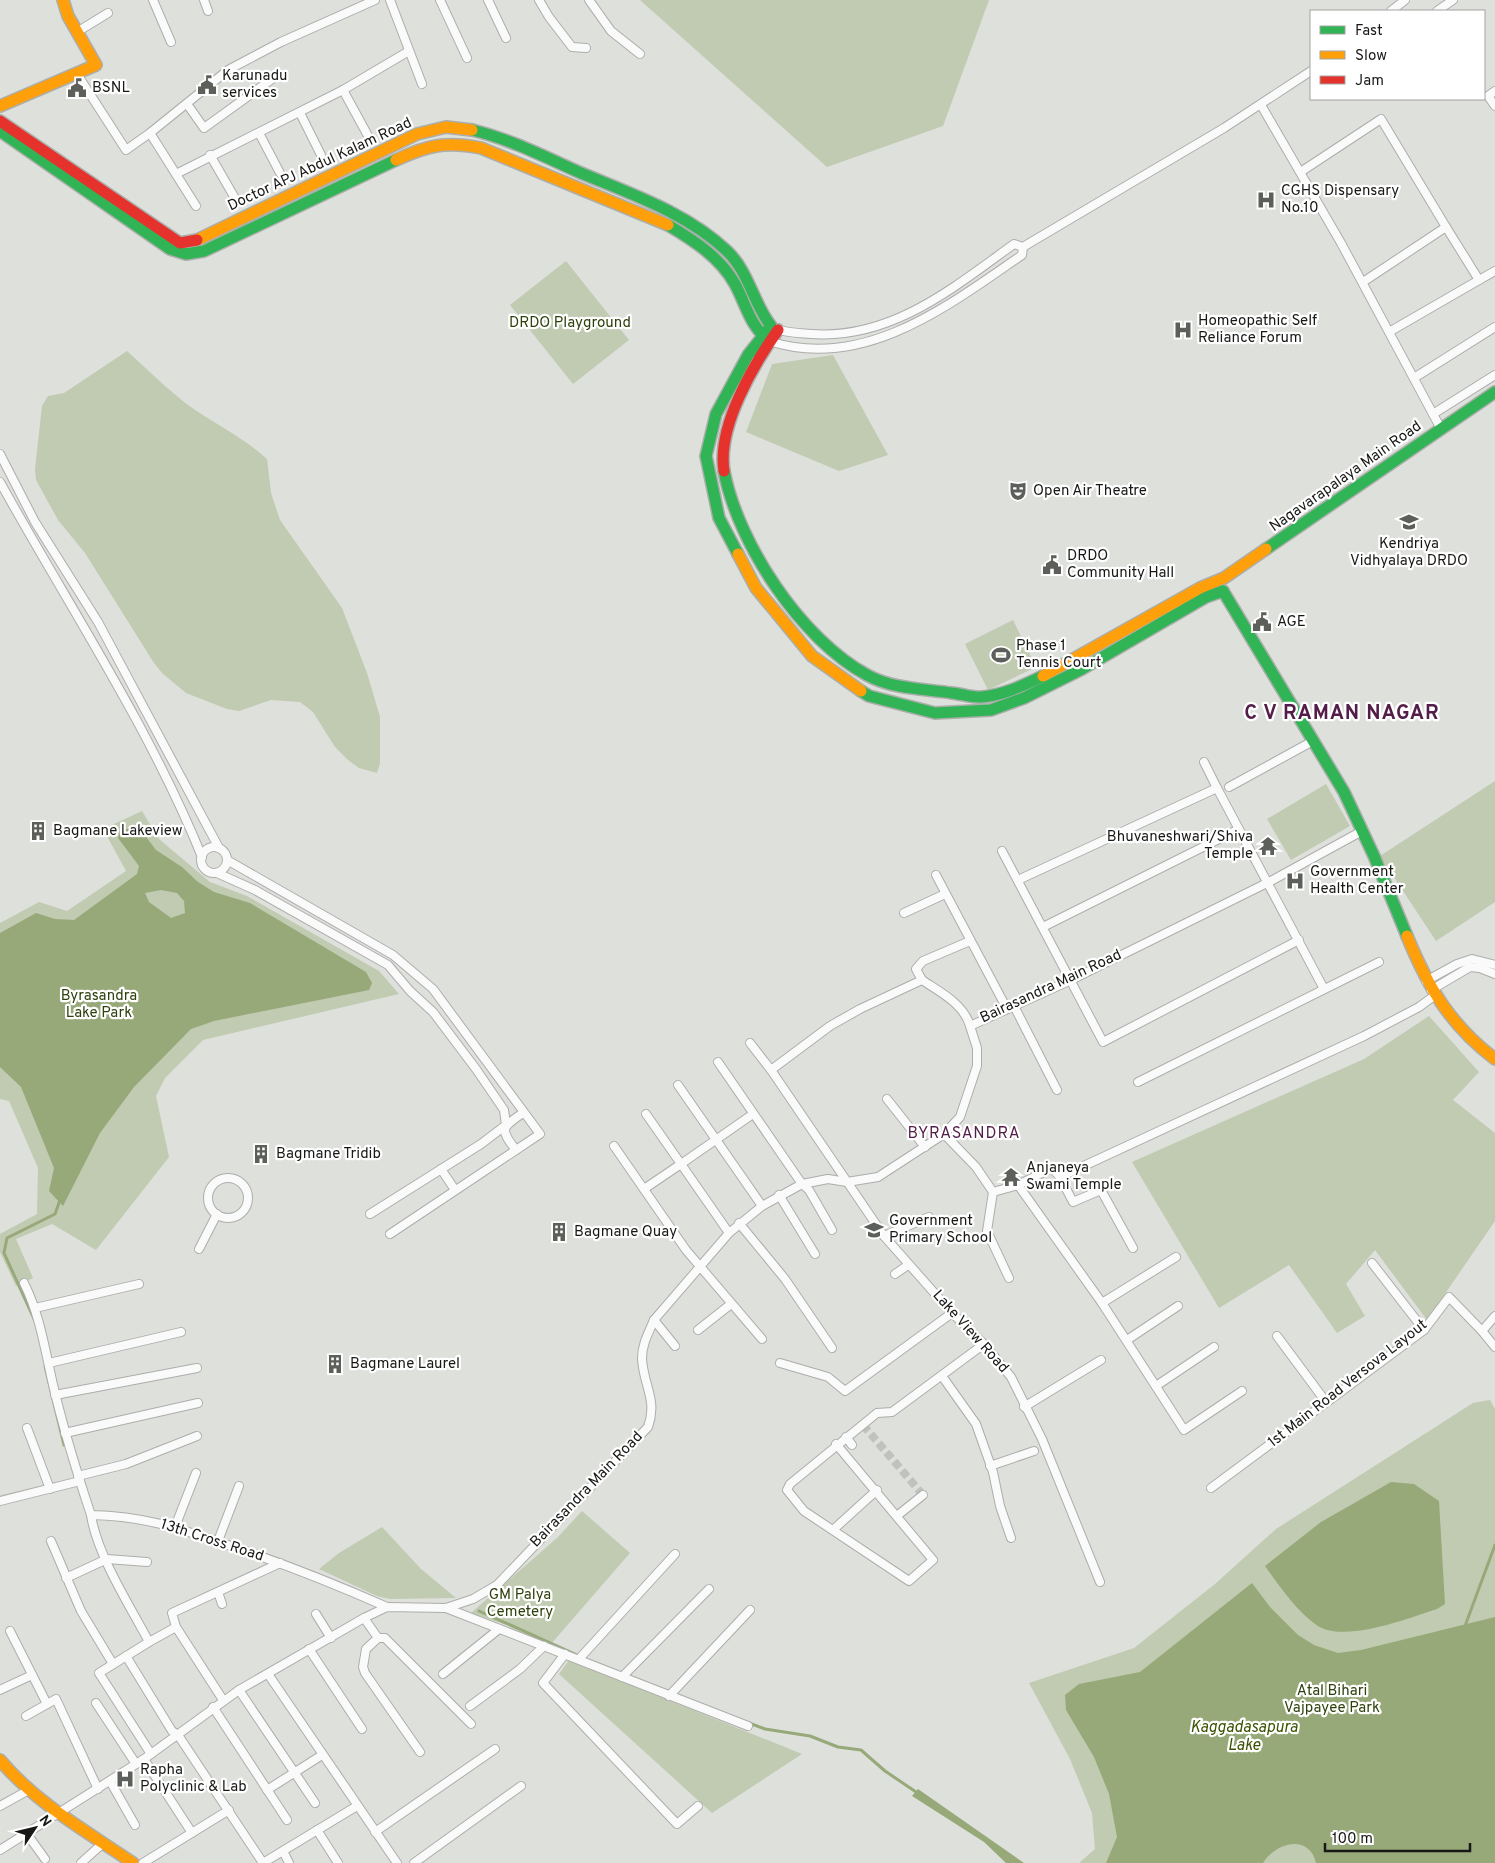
<svg xmlns="http://www.w3.org/2000/svg" width="1495" height="1863" font-family="Overpass,sans-serif">
	<rect width="100%" height="100%" fill="#dee0dc"/>
	<g fill="#c0cbb1">
		<path d="M 640,0 L 989,0 L 943,126 L 827,167 Z"/>
		<path d="M 566,261 L 629,340 L 573,384 L 510,305 Z"/>
		<path d="M 127,351 C 147,369 167,389 188,405 C 215,424 244,438 267,459 L 271,493 L 280,520 L 342,608 L 367,673 L 380,717 L 380,763 L 377,773 L 359,768 L 348,760 L 335,747 L 313,712 L 300,702 L 271,700 L 239,711 L 227,709 L 186,693 L 162,673 L 154,663 L 85,553 L 58,520 L 36,480 L 35,469 L 42,406 L 48,396 L 64,393 Z"/>
		<path d="M 833,355 L 888,455 L 839,471 L 746,432 L 772,364 Z"/>
		<path d="M 1013,620 L 1036,667 L 988,690 L 965,644 Z"/>
		<path d="M 1495,781 L 1495,902 L 1436,941 L 1380,856 Z"/>
		<path d="M 1326,784 L 1350,826 L 1291,860 L 1267,819 Z"/>
		<path d="M 142,811 L 159,839 L 210,882 L 247,896 L 379,971 L 399,994 L 203,1040 L 165,1078 L 156,1096 L 169,1157 L 96,1250 L 52,1224 L 16,1239 L 33,1278 L 16,1286 L 0,1252 L 0,1234 L 37,1214 L 38,1168 L 9,1101 L 0,1099 L 0,923 L 39,902 L 67,911 L 126,871 L 103,829 Z"/>
		<path d="M 1429,1016 L 1479,1072 L 1453,1100 L 1495,1133 L 1495,1221 L 1427,1320 L 1375,1250 L 1346,1284 L 1365,1316 L 1337,1333 L 1289,1265 L 1219,1308 L 1132,1162 L 1364,1059 Z"/>
		<path d="M 1490,1400 L 1495,1409 L 1495,1863 L 1079,1863 L 1095,1849 L 1092,1813 L 1070,1759 L 1029,1683 L 1134,1648 L 1215,1584 L 1276,1529 L 1473,1403 Z"/>
		<path d="M 582,1511 L 630,1553 L 551,1644 L 530,1633 L 471,1613 L 557,1538 Z"/>
		<path d="M 382,1527 L 421,1569 L 456,1598 L 390,1599 L 377,1596 L 319,1569 L 339,1553 Z"/>
		<path d="M 569,1660 L 802,1754 L 712,1813 L 559,1674 Z"/>
	</g>
	<g fill="#97a979" fill-rule="evenodd">
		<path d="M 137,825 L 156,850 L 182,867 L 198,882 L 214,892 L 250,903 L 366,972 L 372,983 L 369,990 L 214,1021 L 191,1029 L 134,1087 L 100,1133 L 63,1206 L 49,1191 L 54,1168 L 21,1087 L 0,1067 L 0,933 L 36,913 L 55,919 L 74,920 L 137,874 L 139,866 L 118,838 L 120,832 ZM 161,890 L 177,893 L 184,901 L 185,913 L 171,918 L 149,902 L 145,893 Z"/>
		<path d="M 1391,1482 L 1414,1484 L 1439,1501 L 1445,1604 L 1437,1609 C 1409,1618 1341,1645 1315,1624 C 1295,1609 1280,1587 1265,1566 L 1321,1522 Z"/>
		<path d="M 1252,1583 L 1270,1607 L 1298,1635 L 1314,1645 L 1338,1653 L 1361,1650 L 1495,1617 L 1495,1863 L 1316,1863 C 1309,1833 1275,1843 1263,1863 L 1106,1863 L 1117,1837 L 1109,1794 L 1094,1757 L 1066,1710 L 1065,1695 L 1079,1684 L 1140,1672 Z"/>
		<path d="M 918,1789 L 1024,1863 L 1006,1863 L 984,1842 L 912,1796 Z"/>
	</g>
	<g fill="none" stroke-linecap="round" stroke-linejoin="round">
		<g stroke="#97a979" stroke-width="3">
			<path d="M 35,1321 L 4,1253 L 7,1238 L 55,1214 L 60,1200"/>
			<path d="M 45,1366 L 64,1445"/>
			<path d="M 479,1611 L 575,1654"/>
			<path d="M 1465,1626 L 1495,1545"/>
			<path d="M 749,1723 L 765,1729 L 810,1736 L 838,1747 L 861,1750 L 885,1771 L 919,1794"/>
		</g>
		<path stroke="#c0c2be" stroke-width="8" stroke-dasharray="8 4" stroke-linecap="butt" d="M 863,1425 L 923,1495"/>
		<g stroke="#acaeab" stroke-width="10">
			<g id="street">
				<path d="M 153,0 L 171,42"/>
				<path d="M 204,0 L 208,11"/>
				<path d="M 390,0 L 422,84"/>
				<path d="M 440,0 L 467,58"/>
				<path d="M 488,0 L 506,38"/>
				<path d="M 539,0 L 549,17 L 572,47 L 586,48"/>
				<path d="M 589,0 L 611,31 L 640,54"/>
				<path d="M 1391,11 L 1405,0"/>
				<path d="M 1437,11 L 1453,0"/>
				<path d="M 77,32 L 108,13"/>
				<path d="M 77,74 L 126,150 L 150,133 L 196,206"/>
				<path d="M 343,90 L 367,134"/>
				<path d="M 1495,91 L 1488,96 L 1495,106"/>
				<path d="M 187,104 L 204,128 L 272,79"/>
				<path d="M 1261,105 L 1341,243 L 1441,429"/>
				<path d="M 300,113 L 321,155"/>
				<path d="M 150,133 L 228,70 L 281,42 L 375,0"/>
				<path d="M 259,133 L 280,173"/>
				<path d="M 210,155 L 236,200"/>
				<path d="M 1302,171 L 1381,119 L 1446,227 L 1363,282"/>
				<path d="M 176,174 L 343,90 L 409,51"/>
				<path d="M 1446,227 L 1479,280 L 1495,271"/>
				<path d="M 774,328 C 785,333 799,333 811,334 C 891,340 953,288 1014,244 L 1023,247 L 1033,241 L 1224,128 L 1311,71"/>
				<path d="M 1389,332 L 1479,280"/>
				<path d="M 769,341 C 864,372 949,305 1022,255 L 1023,247"/>
				<path d="M 1414,378 L 1495,327"/>
				<path d="M 1433,414 L 1495,375"/>
				<path d="M 0,454 L 35,522 L 98,622 L 219,848"/>
				<path d="M 0,482 C 68,605 149,726 202,857"/>
				<path d="M 1204,762 L 1217,788"/>
				<path d="M 1229,787 L 1313,741"/>
				<circle cx="214" cy="860" r="13"/>
				<path d="M 1002,851 L 1103,1042 L 1299,940"/>
				<path d="M 227,860 L 393,955 L 433,989 L 540,1134 L 390,1234"/>
				<path d="M 217,873 L 255,890 L 388,965 L 410,991 L 433,1012 L 476,1069 L 504,1110 L 506,1125 L 481,1144 L 370,1214"/>
				<path d="M 936,875 L 1007,1009"/>
				<path d="M 1018,880 L 1217,788 L 1324,989"/>
				<path d="M 904,913 L 945,894"/>
				<path d="M 1043,927 L 1239,829"/>
				<path d="M 970,941 L 923,961 L 916,969 L 922,980 L 860,1009 L 830,1026 L 771,1070 L 884,1236 L 952,1313 L 984,1344 L 1011,1377 L 1042,1439 L 1100,1582"/>
				<path d="M 922,980 C 940,992 964,1004 970,1026"/>
				<path d="M 1426,981 L 1457,964 L 1472,959 L 1495,965"/>
				<path d="M 1431,990 L 1470,967 L 1480,968 L 1495,974"/>
				<path d="M 1014,1006 L 1057,1090"/>
				<path d="M 750,1043 L 771,1070"/>
				<path d="M 718,1062 L 802,1184 L 809,1190 L 832,1230"/>
				<path d="M 1138,1082 L 1379,962"/>
				<path d="M 678,1085 L 762,1206"/>
				<path d="M 887,1099 L 925,1147"/>
				<path d="M 944,1134 L 976,1167 L 993,1192 L 1018,1185 L 1052,1168 L 1060,1177 L 1364,1036 L 1419,1007 L 1434,996"/>
				<path d="M 614,1146 L 686,1250 L 762,1339"/>
				<path d="M 516,1150 C 499,1129 502,1127 523,1113"/>
				<path d="M 441,1169 L 455,1190"/>
				<path d="M 1060,1177 L 1073,1202 L 1101,1190 L 1133,1248"/>
				<circle cx="228" cy="1198" r="20"/>
				<path d="M 1018,1185 L 1102,1303 L 1184,1430 L 1242,1391"/>
				<path d="M 644,1189 L 681,1164 L 646,1114"/>
				<path d="M 993,1192 L 987,1231 L 1009,1278"/>
				<path d="M 779,1195 L 815,1254"/>
				<path d="M 739,1223 L 785,1279 L 832,1348"/>
				<path d="M 729,1233 L 681,1164 L 753,1114"/>
				<path d="M 884,1236 L 929,1217"/>
				<path d="M 199,1249 L 217,1214"/>
				<path d="M 1372,1263 L 1424,1330"/>
				<path d="M 895,1274 L 908,1265"/>
				<path d="M 24,1283 C 42,1319 46,1358 56,1397 C 66,1437 78,1476 91,1515 C 144,1516 178,1528 228,1545 C 282,1563 335,1584 387,1607"/>
				<path d="M 1102,1303 L 1176,1257"/>
				<path d="M 35,1308 L 139,1284"/>
				<path d="M 654,1320 L 675,1346"/>
				<path d="M 698,1330 L 731,1304"/>
				<path d="M 1482,1331 L 1495,1347"/>
				<path d="M 1277,1336 L 1326,1402"/>
				<path d="M 1127,1340 L 1178,1306"/>
				<path d="M 49,1363 L 181,1332"/>
				<path d="M 780,1363 L 828,1377 L 845,1391 L 952,1313"/>
				<path d="M 942,1376 L 976,1424 L 993,1472 L 1000,1506 L 1011,1538"/>
				<path d="M 1156,1386 L 1214,1347"/>
				<path d="M 55,1395 L 197,1368"/>
				<path d="M 1024,1407 L 1101,1360"/>
				<path d="M 27,1428 L 50,1489"/>
				<path d="M 65,1433 L 198,1403"/>
				<path d="M 846,1437 L 852,1445"/>
				<path d="M 836,1444 L 933,1560 L 909,1581 L 804,1511 L 787,1490 L 790,1484 L 877,1413 L 892,1412 L 984,1344"/>
				<path d="M 990,1466 L 1034,1451"/>
				<path d="M 78,1476 L 126,1464 L 197,1436"/>
				<path d="M 1211,1488 L 1424,1330 L 1449,1297 L 1482,1331 L 1495,1316"/>
				<path d="M 0,1501 L 80,1481"/>
				<path d="M 91,1515 C 97,1555 130,1606 149,1642 L 176,1627 L 223,1700"/>
				<path d="M 898,1515 L 923,1495"/>
				<path d="M 175,1527 L 196,1473"/>
				<path d="M 834,1529 L 877,1490"/>
				<path d="M 51,1541 L 81,1611 L 113,1664"/>
				<path d="M 218,1541 L 239,1486"/>
				<path d="M 66,1578 L 107,1559 L 147,1562"/>
				<path d="M 218,1592 L 222,1604"/>
				<path d="M 446,1608 L 748,1726"/>
				<path d="M 316,1614 L 331,1638"/>
				<path d="M 364,1618 L 378,1638 L 385,1638 L 471,1724"/>
				<path d="M 176,1627 L 172,1613 L 280,1563"/>
				<path d="M 10,1631 L 47,1704"/>
				<path d="M 378,1638 L 366,1649 L 363,1667 L 365,1673 L 420,1752"/>
				<path d="M 149,1642 L 99,1673 L 151,1754"/>
				<path d="M 309,1649 L 362,1729"/>
				<path d="M 565,1654 L 543,1683 L 677,1824 L 698,1806"/>
				<path d="M 126,1656 L 172,1731 L 178,1735 L 263,1863"/>
				<path d="M 579,1659 L 675,1554"/>
				<path d="M 268,1674 L 397,1863"/>
				<path d="M 443,1674 L 499,1629"/>
				<path d="M 622,1677 L 709,1589"/>
				<path d="M 0,1690 L 32,1675"/>
				<path d="M 239,1690 L 315,1803"/>
				<path d="M 669,1696 L 750,1610"/>
				<path d="M 96,1703 L 136,1764"/>
				<path d="M 470,1706 L 520,1669 L 544,1646"/>
				<path d="M 213,1707 L 287,1820"/>
				<path d="M 26,1716 L 56,1699 L 98,1789"/>
				<path d="M 144,1759 L 192,1833"/>
				<path d="M 110,1781 L 135,1825"/>
				<path d="M 267,1790 L 322,1755"/>
				<path d="M 0,1806 L 27,1791"/>
				<path d="M 317,1830 L 338,1863"/>
				<path d="M 375,1832 L 495,1749"/>
				<path d="M 27,1834 L 45,1859"/>
				<path d="M 0,1850 L 144,1759 L 239,1690 L 364,1618 L 387,1607 L 446,1608 L 473,1599 L 497,1585 L 648,1427 C 658,1400 643,1385 642,1358 C 642,1344 649,1332 654,1320 L 729,1233 L 762,1206 L 802,1184 L 828,1179 L 847,1182 L 878,1177 L 944,1134 L 960,1117 L 977,1066 L 977,1048 L 970,1026 L 1071,980 L 1269,882 L 1362,831"/>
				<path d="M 283,1851 L 289,1863"/>
				<path d="M 81,1863 L 102,1844"/>
				<path d="M 143,1863 L 229,1810"/>
				<path d="M 263,1863 L 357,1806"/>
				<path d="M 414,1863 L 521,1786"/>
			</g>
		</g>
		<g stroke="#acaeab" stroke-width="14">
			<g id="fast">
				<path d="M 472,130 C 510,139 545,157 581,173 C 631,194 687,213 727,251 C 749,272 753,303 771,326 L 748,355 L 716,414 L 706,456 L 719,518 L 738,554"/>
				<path d="M 0,131 L 170,249 L 186,254 L 204,251 L 396,160"/>
				<path d="M 668,225 C 693,240 720,257 735,284 C 746,304 749,324 768,340"/>
				<path d="M 724,471 C 738,544 801,639 867,675 C 892,689 924,689 952,693 C 962,694 972,698 982,697 C 1004,695 1024,685 1043,676"/>
				<path d="M 1266,549 L 1495,392"/>
				<path d="M 1223,591 L 1344,792 L 1374,856 L 1407,936"/>
				<path d="M 861,691 L 869,696 L 935,713 L 991,710 L 1024,698 L 1082,669 L 1206,597 L 1223,591"/>
			</g>
		</g>
		<g stroke="#acaeab" stroke-width="14">
			<g id="slow">
				<path d="M 0,106 L 96,65 L 68,16 L 63,0"/>
				<path d="M 396,160 C 428,145 446,141 481,148 L 668,225"/>
				<path d="M 197,240 L 417,134 L 446,127 L 472,130"/>
				<path d="M 738,554 L 756,588 L 812,656 L 861,691"/>
				<path d="M 1043,676 L 1200,588 L 1224,578 L 1266,549"/>
				<path d="M 1407,936 C 1428,987 1450,1025 1495,1059"/>
				<path d="M 0,1760 C 37,1804 86,1831 133,1863"/>
			</g>
		</g>
		<g stroke="#acaeab" stroke-width="14">
			<g id="jam">
				<path d="M 0,121 L 180,243 L 197,240"/>
				<path d="M 724,471 C 717,427 753,365 778,330"/>
			</g>
		</g>
		<use href="#street" stroke="#fafafa" stroke-width="8"/>
		<use href="#fast" stroke="#30b455" stroke-width="11"/>
		<use href="#slow" stroke="#ff9f0a" stroke-width="11"/>
		<use href="#jam" stroke="#e5322d" stroke-width="11"/>
	</g>
	<defs>
		<g id="civic-bare" transform="scale(1.5)"><path d="M-.6-6.5H3V-4.5H.6V-3L4-1V1h2V6H-6V1h2V-1L-.6-3ZM-1.2 2.5V6h2.4V2.5Z" fill="#5d5f5b" stroke="#fff" stroke-width="2.5" paint-order="stroke"/></g>
		<g id="hospital-bare" transform="scale(1.5)"><path d="M-5-5h3v3.5h4V-5h3V5h-3V1.5h-4V5h-3Z" fill="#5d5f5b" stroke="#fff" stroke-width="2.5" paint-order="stroke"/></g>
		<g id="theatre-bare" transform="scale(1.5)"><path d="M-5-5.5Q0-4 5-5.5V0Q5 5 0 6Q-5 5-5 0ZM-3.3-2.5H-1v1.5H-3.3ZM1-2.5H3.3v1.5H1ZM-2.8 1Q0 5.5 2.8 1Z" fill="#5d5f5b" stroke="#fff" stroke-width="2.5" paint-order="stroke"/></g>
		<g id="school-bare" transform="scale(1.5)"><path d="M0-5L7-2L0 1L-7-2ZM-4 1L0 2.5L4 1V4Q0 6-4 4Z" fill="#5d5f5b" stroke="#fff" stroke-width="2.5" paint-order="stroke"/></g>
		<g id="stadium-bare" transform="scale(1.5)"><path d="M0-5a6.5 5 0 1 0 0 10a6.5 5 0 1 0 0-10ZM-3.5-1.8h7v3.6h-7Z" fill="#5d5f5b" stroke="#fff" stroke-width="2.5" paint-order="stroke"/></g>
		<g id="building-bare" transform="scale(1.5)"><path d="M-4-6H4V6H1V3H-1V6H-4ZM-2.5-4.3h1.7v1.8h-1.7ZM.8-4.3h1.7v1.8H.8ZM-2.5-1h1.7V.8h-1.7ZM.8-1h1.7V.8H.8Z" fill="#5d5f5b" stroke="#fff" stroke-width="2.5" paint-order="stroke"/></g>
		<g id="temple-bare" transform="scale(1.5)"><path d="M0-6L5-2H3V0L6.5 2.5H4V6H1.5V3h-3V6H-4V2.5H-6.5L-3 0V-2H-5Z" fill="#5d5f5b" stroke="#fff" stroke-width="2.5" paint-order="stroke"/></g>
	</defs>
	<g fill-rule="evenodd">
		<use href="#civic-bare" x="207" y="85"/>
		<use href="#civic-bare" x="77" y="88"/>
		<use href="#hospital-bare" x="1266" y="200"/>
		<use href="#hospital-bare" x="1183" y="330"/>
		<use href="#theatre-bare" x="1018" y="491"/>
		<use href="#school-bare" x="1409" y="522"/>
		<use href="#civic-bare" x="1052" y="565"/>
		<use href="#civic-bare" x="1262" y="622"/>
		<use href="#stadium-bare" x="1001" y="655"/>
		<use href="#building-bare" x="38" y="831"/>
		<use href="#temple-bare" x="1268" y="846"/>
		<use href="#hospital-bare" x="1295" y="881"/>
		<use href="#building-bare" x="261" y="1154"/>
		<use href="#temple-bare" x="1011" y="1177"/>
		<use href="#school-bare" x="874" y="1230"/>
		<use href="#building-bare" x="559" y="1232"/>
		<use href="#building-bare" x="335" y="1364"/>
		<use href="#hospital-bare" x="125" y="1779"/>
	</g>
	<g text-anchor="middle" dominant-baseline="central" stroke-width="4.5" stroke-linejoin="round" paint-order="stroke">
		<g font-size="15" fill="#181916" stroke="#fff" text-anchor="start">
			<text x="222" y="76">Karunadu<tspan x="222" dy="17">services</tspan></text>
			<text x="92" y="88">BSNL</text>
			<text x="1281" y="191">CGHS Dispensary<tspan x="1281" dy="17">No.10</tspan></text>
			<text x="1198" y="321">Homeopathic Self<tspan x="1198" dy="17">Reliance Forum</tspan></text>
			<text x="1033" y="491">Open Air Theatre</text>
			<text x="1409" y="544" text-anchor="middle">Kendriya<tspan x="1409" dy="17">Vidhyalaya DRDO</tspan></text>
			<text x="1067" y="556">DRDO<tspan x="1067" dy="17">Community Hall</tspan></text>
			<text x="1277" y="622">AGE</text>
			<text x="1016" y="646">Phase 1<tspan x="1016" dy="17">Tennis Court</tspan></text>
			<text x="53" y="831">Bagmane Lakeview</text>
			<text x="1253" y="837" text-anchor="end">Bhuvaneshwari/Shiva<tspan x="1253" dy="17">Temple</tspan></text>
			<text x="1310" y="872">Government<tspan x="1310" dy="17">Health Center</tspan></text>
			<text x="276" y="1154">Bagmane Tridib</text>
			<text x="1026" y="1168">Anjaneya<tspan x="1026" dy="17">Swami Temple</tspan></text>
			<text x="889" y="1221">Government<tspan x="889" dy="17">Primary School</tspan></text>
			<text x="574" y="1232">Bagmane Quay</text>
			<text x="350" y="1364">Bagmane Laurel</text>
			<text x="140" y="1770">Rapha<tspan x="140" dy="17">Polyclinic &amp; Lab</tspan></text>
		</g>
		<g font-size="15" fill="#181916" stroke="#fff">
			<text transform="translate(320 165) rotate(-25)">Doctor APJ Abdul Kalam Road</text>
			<text transform="translate(1346 477) rotate(-35)">Nagavarapalaya Main Road</text>
			<text transform="translate(1051 987) rotate(-25)">Bairasandra Main Road</text>
			<text transform="translate(970 1332) rotate(48)">Lake View Road</text>
			<text transform="translate(1348 1384) rotate(-38)">1st Main Road Versova Layout</text>
			<text transform="translate(587 1490) rotate(-46)">Bairasandra Main Road</text>
			<text transform="translate(212 1541) rotate(18)">13th Cross Road</text>
		</g>
		<g font-size="15" fill="#2f400c" stroke="#fff">
			<text x="570" y="323">DRDO Playground</text>
			<text x="99" y="996">Byrasandra<tspan x="99" dy="17">Lake Park</tspan></text>
			<text x="520" y="1595">GM Palya<tspan x="520" dy="17">Cemetery</tspan></text>
			<text x="1332" y="1691">Atal Bihari<tspan x="1332" dy="17">Vajpayee Park</tspan></text>
		</g>
		<g font-size="16" letter-spacing="1" fill="#541d49" stroke="#fff">
			<text x="964" y="1134">BYRASANDRA</text>
		</g>
		<g font-size="16" font-style="italic" fill="#3a5100" stroke="#fff">
			<text x="1244" y="1728">Kaggadasapura<tspan x="1244" dy="18">Lake</tspan></text>
		</g>
		<g font-size="20" font-weight="bold" letter-spacing="1" fill="#541d49" stroke="#fff">
			<text x="1342" y="714">C V RAMAN NAGAR</text>
		</g>
	</g>
	<rect x="1310" y="10" width="175" height="90" fill="#ffffff" stroke="#a3a3a2"/>
	<rect x="1320" y="26" width="25" height="8" fill="#30b455" stroke="#a3a3a2"/>
	<text x="1355" y="35" font-size="15" fill="#181916">Fast</text>
	<rect x="1320" y="51" width="25" height="8" fill="#ff9f0a" stroke="#a3a3a2"/>
	<text x="1355" y="60" font-size="15" fill="#181916">Slow</text>
	<rect x="1320" y="76" width="25" height="8" fill="#e5322d" stroke="#a3a3a2"/>
	<text x="1355" y="85" font-size="15" fill="#181916">Jam</text>
	<g transform="translate(35 1828) rotate(55)" stroke="#ffffff" stroke-width="4" paint-order="stroke">
	<path d="M0-4L9 19L0 12L-9 19Z" fill="#181916"/>
	<text y="-8" font-size="14" font-weight="bold" text-anchor="middle" fill="#181916">N</text>
	</g>
	<path d="M1325 1843v8h145v-8" fill="none" stroke="#181916" stroke-width="2.5"/>
	<text x="1332" y="1843" font-size="15" fill="#181916" stroke="#ffffff" stroke-width="4" paint-order="stroke">100 m</text>
</svg>
